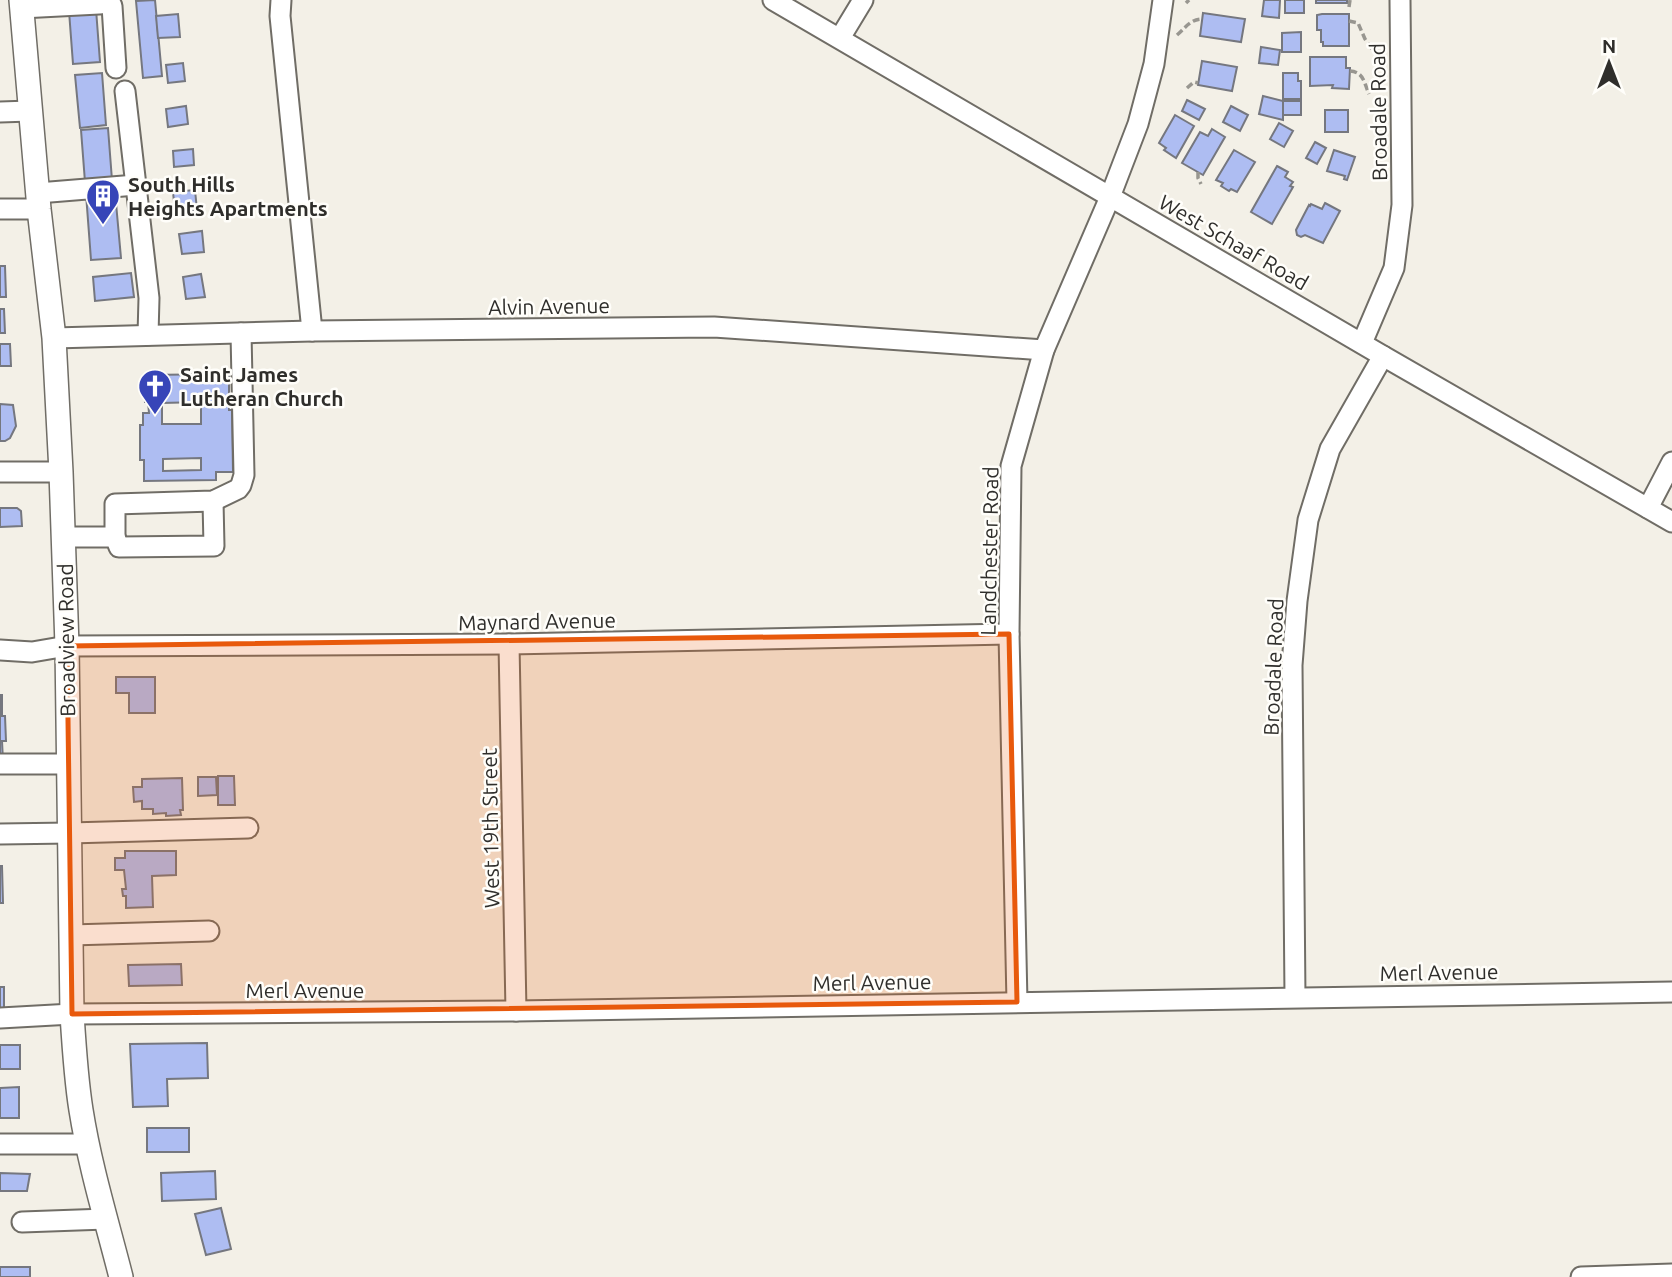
<svg xmlns="http://www.w3.org/2000/svg" width="1672" height="1277" font-family="Ubuntu,sans-serif">
	<rect width="100%" height="100%" fill="#f3f0e7"/>
	<g fill="#aebdf2" stroke="#75777f" stroke-width="2" fill-rule="evenodd">
		<path d="M 155,0 L 162,76 L 143,78 L 136,1 Z"/>
		<path d="M 1264,0 L 1280,0 L 1279,18 L 1262,16 Z"/>
		<rect x="1285" y="0" width="19" height="13"/>
		<rect x="1316" y="0" width="31" height="3"/>
		<path d="M 96,9 L 100,62 L 73,64 L 69,11 Z"/>
		<path d="M 1203,13 L 1245,19 L 1241,42 L 1200,36 Z"/>
		<path d="M 178,14 L 180,37 L 158,38 L 156,16 Z"/>
		<path d="M 1322,14 L 1349,14 L 1349,46 L 1323,46 L 1323,42 L 1321,42 L 1321,30 L 1317,30 L 1317,15 Z"/>
		<path d="M 1301,32 L 1301,52 L 1282,52 L 1282,33 Z"/>
		<path d="M 1261,47 L 1280,50 L 1278,65 L 1259,63 Z"/>
		<path d="M 1310,57 L 1346,57 L 1346,68 L 1350,68 L 1349,89 L 1332,88 L 1333,85 L 1310,86 Z"/>
		<path d="M 1202,61 L 1237,67 L 1232,91 L 1198,85 Z"/>
		<path d="M 183,63 L 185,81 L 168,83 L 166,65 Z"/>
		<path d="M 102,73 L 106,125 L 80,128 L 75,75 Z"/>
		<path d="M 1283,73 L 1298,73 L 1298,81 L 1301,81 L 1301,99 L 1283,99 Z"/>
		<path d="M 1263,96 L 1283,101 L 1283,120 L 1259,114 Z"/>
		<path d="M 1187,100 L 1205,109 L 1199,120 L 1182,111 Z"/>
		<rect x="1283" y="101" width="18" height="14"/>
		<path d="M 186,106 L 188,124 L 168,127 L 166,109 Z"/>
		<path d="M 1231,106 L 1248,115 L 1240,131 L 1223,122 Z"/>
		<rect x="1325" y="110" width="23" height="22"/>
		<path d="M 1175,115 L 1194,126 L 1176,158 L 1164,150 L 1166,148 L 1159,143 Z"/>
		<path d="M 1279,123 L 1293,131 L 1284,147 L 1270,139 Z"/>
		<path d="M 108,128 L 112,180 L 85,182 L 81,130 Z"/>
		<path d="M 1212,129 L 1225,137 L 1203,175 L 1182,163 L 1200,132 L 1208,136 Z"/>
		<path d="M 1315,142 L 1326,148 L 1317,164 L 1306,158 Z"/>
		<path d="M 193,149 L 194,165 L 174,167 L 173,151 Z"/>
		<path d="M 1234,150 L 1255,162 L 1237,192 L 1231,189 L 1229,191 L 1221,186 L 1223,183 L 1216,180 Z"/>
		<path d="M 1334,150 L 1355,157 L 1347,180 L 1344,179 L 1345,176 L 1327,171 Z"/>
		<path d="M 1277,166 L 1288,172 L 1285,177 L 1293,182 L 1290,186 L 1293,187 L 1272,224 L 1251,212 Z"/>
		<path d="M 195,190 L 197,210 L 175,212 L 173,192 Z"/>
		<path d="M 115,192 L 121,258 L 91,260 L 86,194 Z"/>
		<path d="M 1325,203 L 1340,211 L 1323,243 L 1305,235 L 1301,237 L 1297,235 L 1296,230 L 1309,205 L 1310,206 L 1311,204 L 1322,209 Z"/>
		<path d="M 202,231 L 204,252 L 182,254 L 179,234 Z"/>
		<path d="M 0,266 L 5,266 L 6,297 L 0,297 Z"/>
		<path d="M 131,273 L 134,297 L 95,301 L 93,277 Z"/>
		<path d="M 201,274 L 205,297 L 186,299 L 183,277 Z"/>
		<path d="M 0,309 L 4,309 L 5,333 L 0,333 Z"/>
		<path d="M 0,344 L 10,344 L 11,366 L 0,366 Z"/>
		<path d="M 229,374 L 229,410 L 232,410 L 233,472 L 216,472 L 216,480 L 144,481 L 144,460 L 140,460 L 140,425 L 143,425 L 143,413 L 149,413 L 148,402 L 145,402 L 144,375 ZM 201,402 L 201,424 L 162,424 L 162,403 ZM 201,458 L 201,470 L 163,471 L 163,459 Z"/>
		<path d="M 0,404 L 13,405 L 16,426 L 10,438 L 5,441 L 0,441 Z"/>
		<path d="M 0,508 L 17,508 L 21,511 L 22,526 L 0,527 Z"/>
		<path d="M 116,677 L 155,677 L 155,713 L 129,713 L 129,693 L 116,693 Z"/>
		<path d="M 0,695 L 2,695 L 2,716 L 5,716 L 6,741 L 2,741 L 3,761 L 0,761 Z"/>
		<path d="M 218,776 L 234,776 L 235,805 L 218,805 Z"/>
		<path d="M 198,777 L 216,777 L 217,795 L 198,796 Z"/>
		<path d="M 182,778 L 183,810 L 180,810 L 181,815 L 166,816 L 166,813 L 153,814 L 153,809 L 142,809 L 142,801 L 134,802 L 133,787 L 142,787 L 142,779 Z"/>
		<path d="M 125,851 L 176,851 L 176,875 L 152,876 L 153,907 L 126,908 L 126,896 L 123,896 L 122,889 L 126,889 L 124,870 L 115,870 L 115,858 L 125,858 Z"/>
		<path d="M 0,866 L 2,866 L 3,903 L 0,903 Z"/>
		<path d="M 181,964 L 182,985 L 129,986 L 128,965 Z"/>
		<rect x="0" y="987" width="4" height="24"/>
		<path d="M 207,1043 L 208,1078 L 167,1079 L 168,1106 L 133,1107 L 130,1044 Z"/>
		<rect x="0" y="1045" width="20" height="24"/>
		<path d="M 19,1087 L 19,1118 L 0,1118 L 0,1088 Z"/>
		<rect x="147" y="1128" width="42" height="24"/>
		<path d="M 215,1171 L 216,1199 L 162,1201 L 161,1173 Z"/>
		<path d="M 0,1173 L 30,1174 L 27,1191 L 0,1191 Z"/>
		<path d="M 221,1208 L 231,1249 L 206,1255 L 195,1214 Z"/>
		<rect x="0" y="1267" width="30" height="10"/>
	</g>
	<g fill="none" stroke-linecap="round" stroke-linejoin="round">
		<g stroke="#706d66" stroke-width="23">
			<g id="minor">
				<path d="M 281,0 L 280,16 L 312,331"/>
				<path d="M 773,0 L 1383,356 L 1672,522"/>
				<path d="M 108,3 L 112,6 L 116,68"/>
				<path d="M 21,8 L 99,4 L 108,3 L 110,0"/>
				<path d="M 840,38 L 863,0"/>
				<path d="M 125,91 L 149,298 L 148,335"/>
				<path d="M 0,112 L 30,111"/>
				<path d="M 38,193 L 136,185"/>
				<path d="M 0,209 L 39,209"/>
				<path d="M 54,338 L 312,331 L 714,327 L 1044,350"/>
				<path d="M 1362,343 L 1394,268 L 1402,205 L 1400,0"/>
				<path d="M 0,472 L 61,472"/>
				<path d="M 1648,508 L 1672,462"/>
				<path d="M 63,537 L 115,537 L 119,547 L 214,546 L 213,501"/>
				<path d="M 115,537 L 115,504 L 213,501 L 238,489 L 241,485 L 244,475 L 241,333"/>
				<path d="M 509,644 L 516,1011"/>
				<path d="M 0,650 L 32,652 L 67,646 L 509,644 L 1009,634"/>
				<path d="M 0,764 L 69,764"/>
				<path d="M 0,834 L 70,833 L 248,828"/>
				<path d="M 71,935 L 209,931"/>
				<path d="M 1295,997 L 1292,665 L 1297,601 L 1308,520 L 1330,449 L 1383,356"/>
				<path d="M 1017,1002 L 1009,634 L 1011,466 L 1044,350 L 1110,197 L 1138,124 L 1154,64 L 1163,0"/>
				<path d="M 0,1018 L 72,1014 L 516,1011 L 1672,992"/>
				<path d="M 0,1144 L 87,1144"/>
				<path d="M 22,1222 L 106,1219"/>
				<path d="M 1581,1277 L 1672,1274"/>
			</g>
		</g>
		<g stroke="#706d66" stroke-width="26">
			<path id="major" d="M 21,0 L 39,209 L 54,338 L 61,472 L 67,646 L 72,1014 C 74,1046 76,1079 81,1110 C 90,1167 107,1222 121,1277"/>
		</g>
		<g stroke="#989690" stroke-width="3.5" stroke-dasharray="7 3.5" stroke-linecap="butt">
			<path d="M 1186,3 L 1189,0"/>
			<path d="M 1349,7 L 1350,0"/>
			<path d="M 1349,21 L 1358,23 L 1365,39 L 1372,49"/>
			<path d="M 1177,35 C 1185,28 1191,19 1202,19"/>
			<path d="M 1350,71 C 1364,72 1364,83 1369,94"/>
			<path d="M 1187,88 L 1194,82 L 1198,83"/>
			<path d="M 1198,172 L 1198,178 L 1201,184"/>
		</g>
		<use href="#minor" stroke="#fff" stroke-width="19"/>
		<use href="#major" stroke="#fff" stroke-width="23"/>
	</g>
	<path fill="#e8590c" fill-opacity="0.2" stroke="#e8590c" stroke-width="5" stroke-linejoin="round" d="M 1009,634 L 1017,1002 L 72,1014 L 67,646 Z"/>
	<defs>
		<g id="building-pin" transform="scale(1.75)"><path d="M0 17L-7.5 6A9.5 9.5 0 1 1 7.5 6Z" fill="#3745b8" stroke="#fffefa"/><path d="M-4-6H4V6H1V3H-1V6H-4ZM-2.5-4.3h1.7v1.8h-1.7ZM.8-4.3h1.7v1.8H.8ZM-2.5-1h1.7V.8h-1.7ZM.8-1h1.7V.8H.8Z" fill="#fff"/></g>
		<g id="church-pin" transform="scale(1.75)"><path d="M0 17L-7.5 6A9.5 9.5 0 1 1 7.5 6Z" fill="#3745b8" stroke="#fffefa"/><path d="M-1.2-6h2.4v3.5h3.3v2.4h-3.3V6h-2.4V-.1h-3.3v-2.4h3.3Z" fill="#fff"/></g>
	</defs>
	<g fill-rule="evenodd">
		<use href="#building-pin" x="103" y="196"/>
		<use href="#church-pin" x="155" y="386"/>
	</g>
	<g text-anchor="middle" dominant-baseline="central" stroke-width="5" stroke-linejoin="round" paint-order="stroke">
		<g font-size="21" fill="#2f2e2b" stroke="#fffefa">
			<text transform="translate(1378 112) rotate(-91)">Broadale Road</text>
			<text transform="translate(1234 242) rotate(30)">West Schaaf Road</text>
			<text transform="translate(549 306) rotate(-1)">Alvin Avenue</text>
			<text transform="translate(989 551) rotate(-89)">Landchester Road</text>
			<text transform="translate(537 621) rotate(-1)">Maynard Avenue</text>
			<text transform="translate(66 640) rotate(-91)">Broadview Road</text>
			<text transform="translate(1273 667) rotate(-88)">Broadale Road</text>
			<text transform="translate(490 828) rotate(-91)">West 19th Street</text>
			<text transform="translate(1439 972) rotate(-1)">Merl Avenue</text>
			<text transform="translate(872 982) rotate(-1)">Merl Avenue</text>
			<text x="305" y="990">Merl Avenue</text>
		</g>
		<g font-size="21" font-weight="bold" fill="#2f2e2b" stroke="#fffefa" text-anchor="start">
			<text x="128" y="184">South Hills<tspan x="128" dy="24">Heights Apartments</tspan></text>
			<text x="180" y="374">Saint James<tspan x="180" dy="24">Lutheran Church</tspan></text>
		</g>
	</g>
	<g transform="translate(1609 63)" stroke="#fffefa" stroke-width="5" paint-order="stroke">
	<path d="M0-5L12 26L0 18L-12 26Z" fill="#2f2e2b"/>
	<text y="-10" font-size="19" font-weight="bold" text-anchor="middle" fill="#2f2e2b">N</text>
	</g>
</svg>
